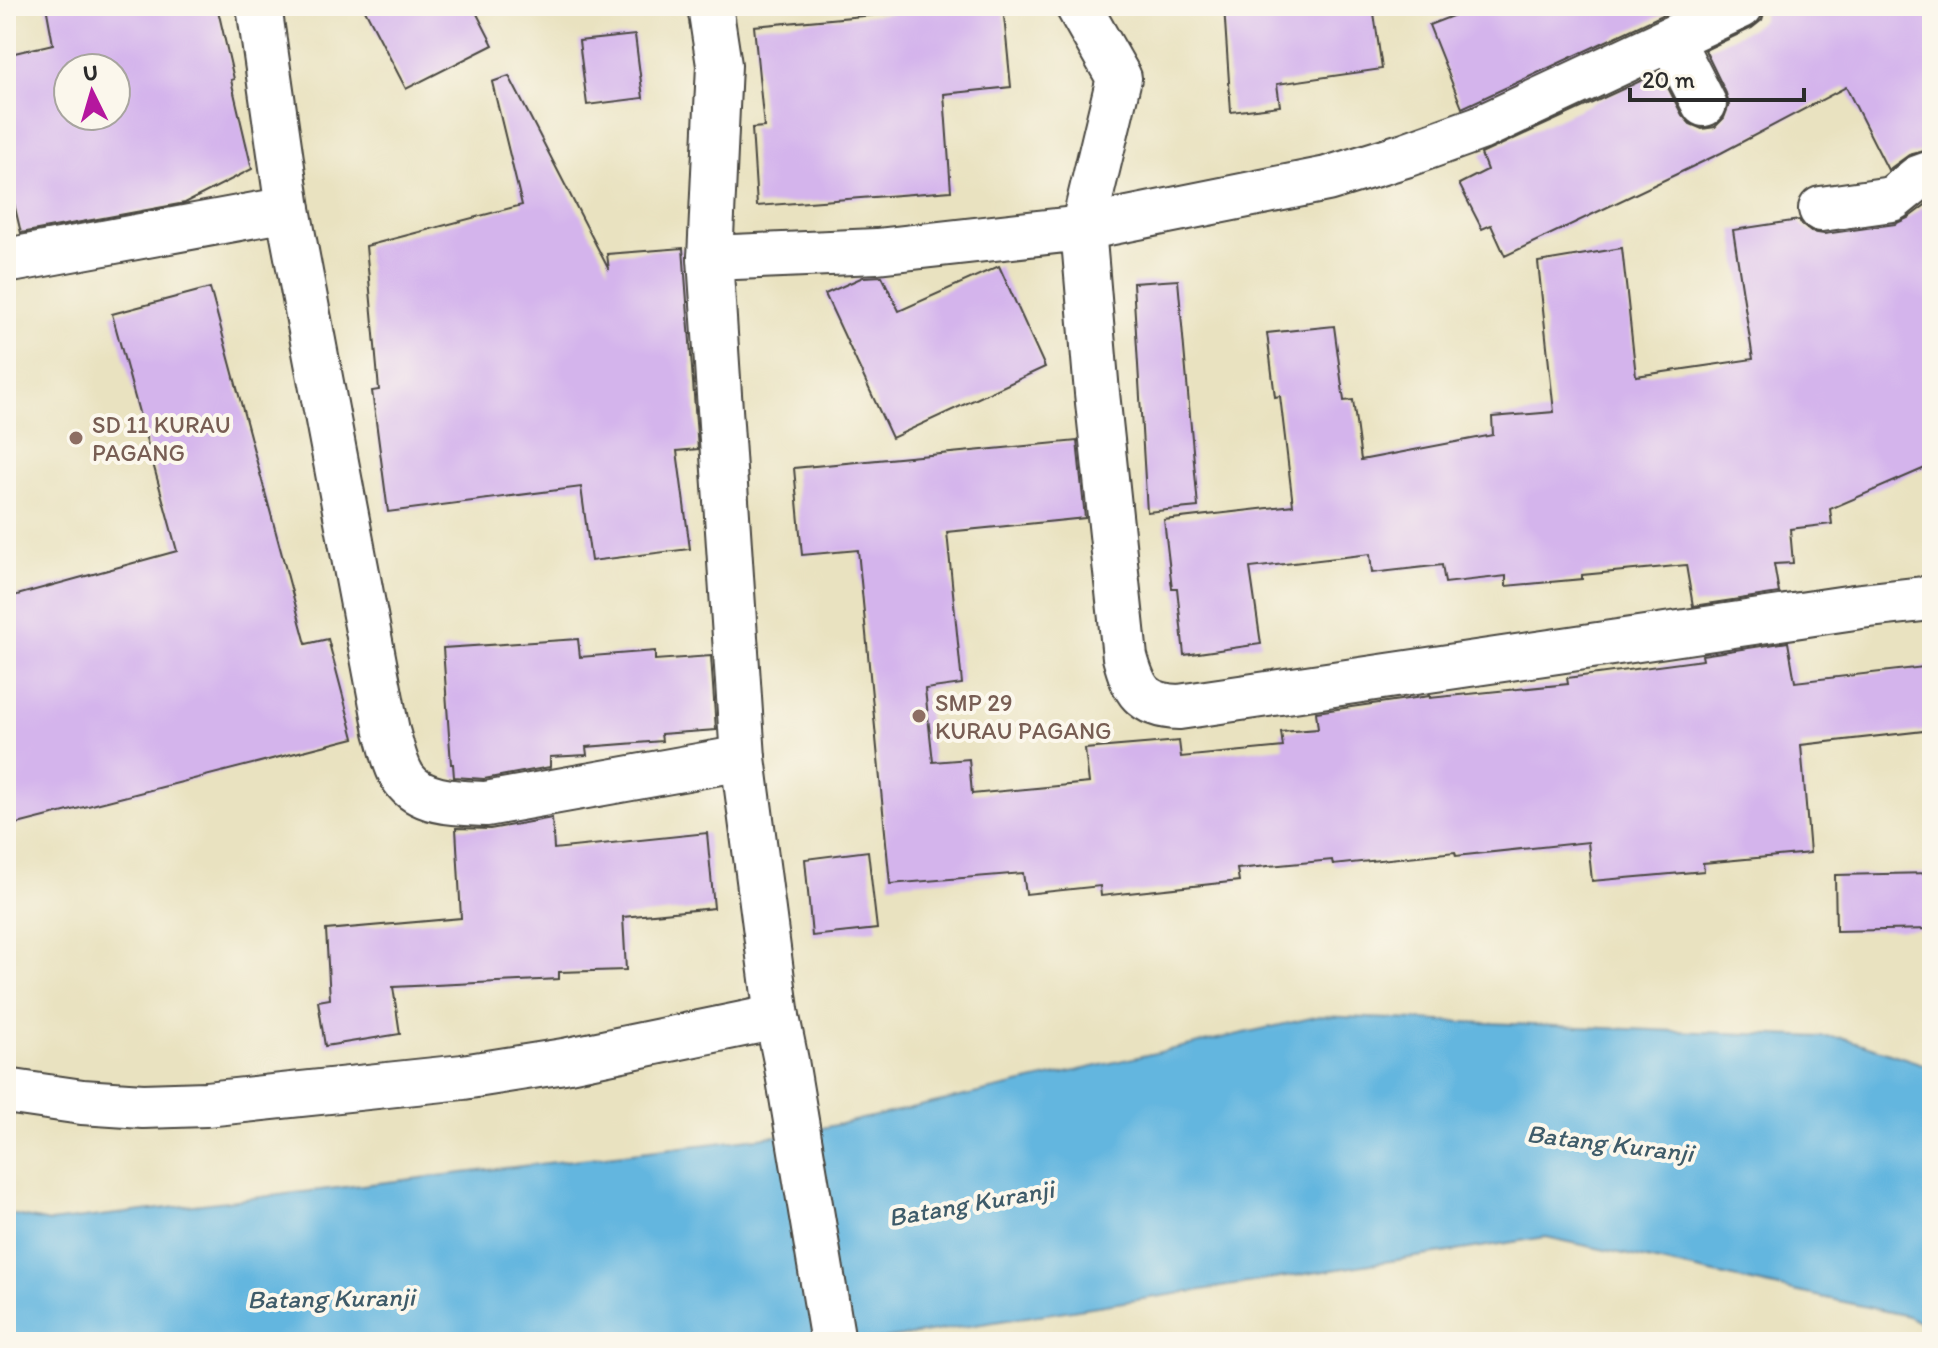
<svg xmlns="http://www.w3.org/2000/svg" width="1938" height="1348" font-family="Itim,sans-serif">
	<rect width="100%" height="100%" fill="#fbf7ec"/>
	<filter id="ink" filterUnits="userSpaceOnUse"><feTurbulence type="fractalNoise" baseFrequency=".0125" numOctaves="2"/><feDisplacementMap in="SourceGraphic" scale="16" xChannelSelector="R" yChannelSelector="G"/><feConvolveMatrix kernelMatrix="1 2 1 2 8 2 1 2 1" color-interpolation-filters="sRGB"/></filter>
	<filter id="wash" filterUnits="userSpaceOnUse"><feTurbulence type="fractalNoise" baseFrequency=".006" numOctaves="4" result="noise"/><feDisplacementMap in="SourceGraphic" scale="32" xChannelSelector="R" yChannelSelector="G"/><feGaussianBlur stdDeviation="1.8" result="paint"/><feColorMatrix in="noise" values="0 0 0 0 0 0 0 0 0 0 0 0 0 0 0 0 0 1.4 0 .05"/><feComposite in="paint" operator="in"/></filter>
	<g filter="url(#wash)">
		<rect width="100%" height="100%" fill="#e9e2c0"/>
		<path fill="#64b6df" stroke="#487085" stroke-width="2" d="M 1320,1016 L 1844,1038 L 1932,1067 L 1932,1329 L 1908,1316 L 1546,1237 L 864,1342 L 6,1342 L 6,1213 L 50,1222 L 800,1133 Z"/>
		<g id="blocks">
			<g fill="#d4b4ec" fill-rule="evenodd">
				<path d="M 46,6 L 217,6 L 234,79 L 231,80 L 252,169 L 185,203 L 21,233 L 6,170 L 6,55 L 53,44 ZM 68,68 L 116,68 L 116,116 L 68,116 Z"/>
				<path d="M 363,6 L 473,6 L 493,45 L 406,89 Z"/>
				<path d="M 922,6 L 1003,6 L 1011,87 L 944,94 L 951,191 L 757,206 L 752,128 L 764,127 L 754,26 L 895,13 L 894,9 Z"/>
				<path d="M 1224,6 L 1373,6 L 1382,69 L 1277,84 L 1280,106 L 1231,112 Z"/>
				<path d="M 1478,6 L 1682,6 L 1462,108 L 1429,25 Z"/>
				<path d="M 1766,6 L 1932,6 L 1932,149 L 1909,155 L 1888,170 L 1846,87 L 1721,153 L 1505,256 L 1491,225 L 1482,229 L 1459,184 L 1487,170 L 1481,154 L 1660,72 L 1682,115 L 1690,124 L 1702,129 L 1715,127 L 1724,118 L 1729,105 L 1726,93 L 1705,50 L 1752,28 L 1762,20 Z"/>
				<path d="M 635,35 L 643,98 L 587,105 L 579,41 Z"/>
				<path d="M 509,76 L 609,270 L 607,254 L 683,248 L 698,449 L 677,451 L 690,549 L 591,561 L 581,487 L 388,512 L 372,391 L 379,390 L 366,246 L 522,205 L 492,82 Z"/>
				<path d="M 1932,200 L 1932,465 L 1830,509 L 1832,524 L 1790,529 L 1793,563 L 1774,564 L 1779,593 L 1693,606 L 1686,565 L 1582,575 L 1582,579 L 1506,586 L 1506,576 L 1445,583 L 1442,565 L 1372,573 L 1370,554 L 1250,568 L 1261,644 L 1184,655 L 1177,588 L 1172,588 L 1164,520 L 1293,505 L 1280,396 L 1275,397 L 1267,333 L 1334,326 L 1344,401 L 1353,400 L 1361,460 L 1493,435 L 1492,417 L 1554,412 L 1538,262 L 1622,248 L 1636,376 L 1753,359 L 1733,230 L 1799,220 L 1802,225 L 1811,232 L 1824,234 L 1895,224 L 1908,218 Z"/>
				<path d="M 999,266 L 1045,367 L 892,438 L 825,294 L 863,277 L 882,276 L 899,311 Z"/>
				<path d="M 1178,280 L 1198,507 L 1147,512 L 1133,283 Z"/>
				<path d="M 210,288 L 306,644 L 328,639 L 354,738 L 6,827 L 6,598 L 177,551 L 112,314 Z"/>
				<path d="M 1077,441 L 1085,518 L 947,532 L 962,684 L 925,689 L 933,762 L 969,759 L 972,794 L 1089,783 L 1085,749 L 1179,741 L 1181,757 L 1283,747 L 1281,732 L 1318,729 L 1316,712 L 1400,700 L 1430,696 L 1430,698 L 1568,684 L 1567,678 L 1703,660 L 1702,655 L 1788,642 L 1795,682 L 1932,666 L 1932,730 L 1801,745 L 1810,853 L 1703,863 L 1704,871 L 1592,881 L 1588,842 L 1456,856 L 1455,852 L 1333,865 L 1332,860 L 1237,869 L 1239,881 L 1101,896 L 1100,886 L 1026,894 L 1023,873 L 890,884 L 858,550 L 802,555 L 794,468 Z"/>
				<path d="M 578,639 L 580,657 L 655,651 L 655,660 L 711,656 L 716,730 L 661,734 L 662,741 L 586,747 L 587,755 L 550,757 L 550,767 L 484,779 L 454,777 L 453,764 L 451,764 L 443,648 Z"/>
				<path d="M 552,818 L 554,849 L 707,833 L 714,908 L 623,917 L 626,970 L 559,972 L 559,979 L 393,987 L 400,1034 L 325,1046 L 318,1001 L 330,999 L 326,930 L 461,918 L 456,828 L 490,829 Z"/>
				<path d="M 868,851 L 877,929 L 812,936 L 805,859 Z"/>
				<path d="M 1932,873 L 1932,929 L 1836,931 L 1835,875 Z"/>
			</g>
		</g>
	</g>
	<g filter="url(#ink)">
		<use href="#blocks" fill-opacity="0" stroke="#484641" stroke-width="2"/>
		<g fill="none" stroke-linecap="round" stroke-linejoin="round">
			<g stroke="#484641" stroke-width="48">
				<g id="street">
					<path d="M 259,6 L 288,209 L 387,731 C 392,747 395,766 404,779 C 421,804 460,803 486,804 L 743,758"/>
					<path d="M 710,6 L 719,65 L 710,258 L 743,758 L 777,1017 L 786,1061 L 833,1342"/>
					<path d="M 1078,6 L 1119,78 L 1083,228 L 1327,179 L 1405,155 L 1480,128 L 1741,6"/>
					<path d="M 1671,39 L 1704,104"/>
					<path d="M 1821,209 L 1892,199 L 1918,178 L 1932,173"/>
					<path d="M 710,258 L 877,251 L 1083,228 L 1097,393 L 1125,657 C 1134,690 1142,706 1179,707 L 1861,606 L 1932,598"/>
					<path d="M 6,261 L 288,209"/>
					<path d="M 6,1091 L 82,1102 L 143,1106 L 206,1104 L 463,1077 L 564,1061 L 777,1017"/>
				</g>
			</g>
			<use href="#street" stroke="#fff" stroke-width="44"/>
		</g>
	</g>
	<g fill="#8d6e63" stroke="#fbf7ec" stroke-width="3">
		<circle cx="76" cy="438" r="8"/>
		<circle cx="919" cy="716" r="8"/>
	</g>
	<g text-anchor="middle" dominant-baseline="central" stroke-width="8" stroke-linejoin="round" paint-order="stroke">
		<g font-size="24" fill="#785e54" stroke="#fbf7ec" text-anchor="start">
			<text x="92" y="424">SD 11 KURAU<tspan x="92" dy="28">PAGANG</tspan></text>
			<text x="935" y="702">SMP 29<tspan x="935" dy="28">KURAU PAGANG</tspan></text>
		</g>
		<g font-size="26" font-style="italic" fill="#3f5c6a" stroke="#fbf7ec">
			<text transform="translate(1610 1143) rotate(7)">Batang Kuranji</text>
			<text transform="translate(971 1203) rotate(-10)">Batang Kuranji</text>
			<text transform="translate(331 1298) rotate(-1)">Batang Kuranji</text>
		</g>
	</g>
	<rect width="1938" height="1348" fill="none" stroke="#fbf7ec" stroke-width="32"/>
	<g transform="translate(92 92) rotate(355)"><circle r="38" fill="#fbf7ec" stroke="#a8a59f" stroke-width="2"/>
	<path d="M0-6L14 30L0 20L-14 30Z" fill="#b5179e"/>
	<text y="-12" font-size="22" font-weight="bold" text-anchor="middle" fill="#2b2b2b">U</text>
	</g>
	<path d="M1630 88v12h174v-12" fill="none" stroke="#2b2b2b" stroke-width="4"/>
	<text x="1642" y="88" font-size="24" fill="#2b2b2b" stroke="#fbf7ec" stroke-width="6" paint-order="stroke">20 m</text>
</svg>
